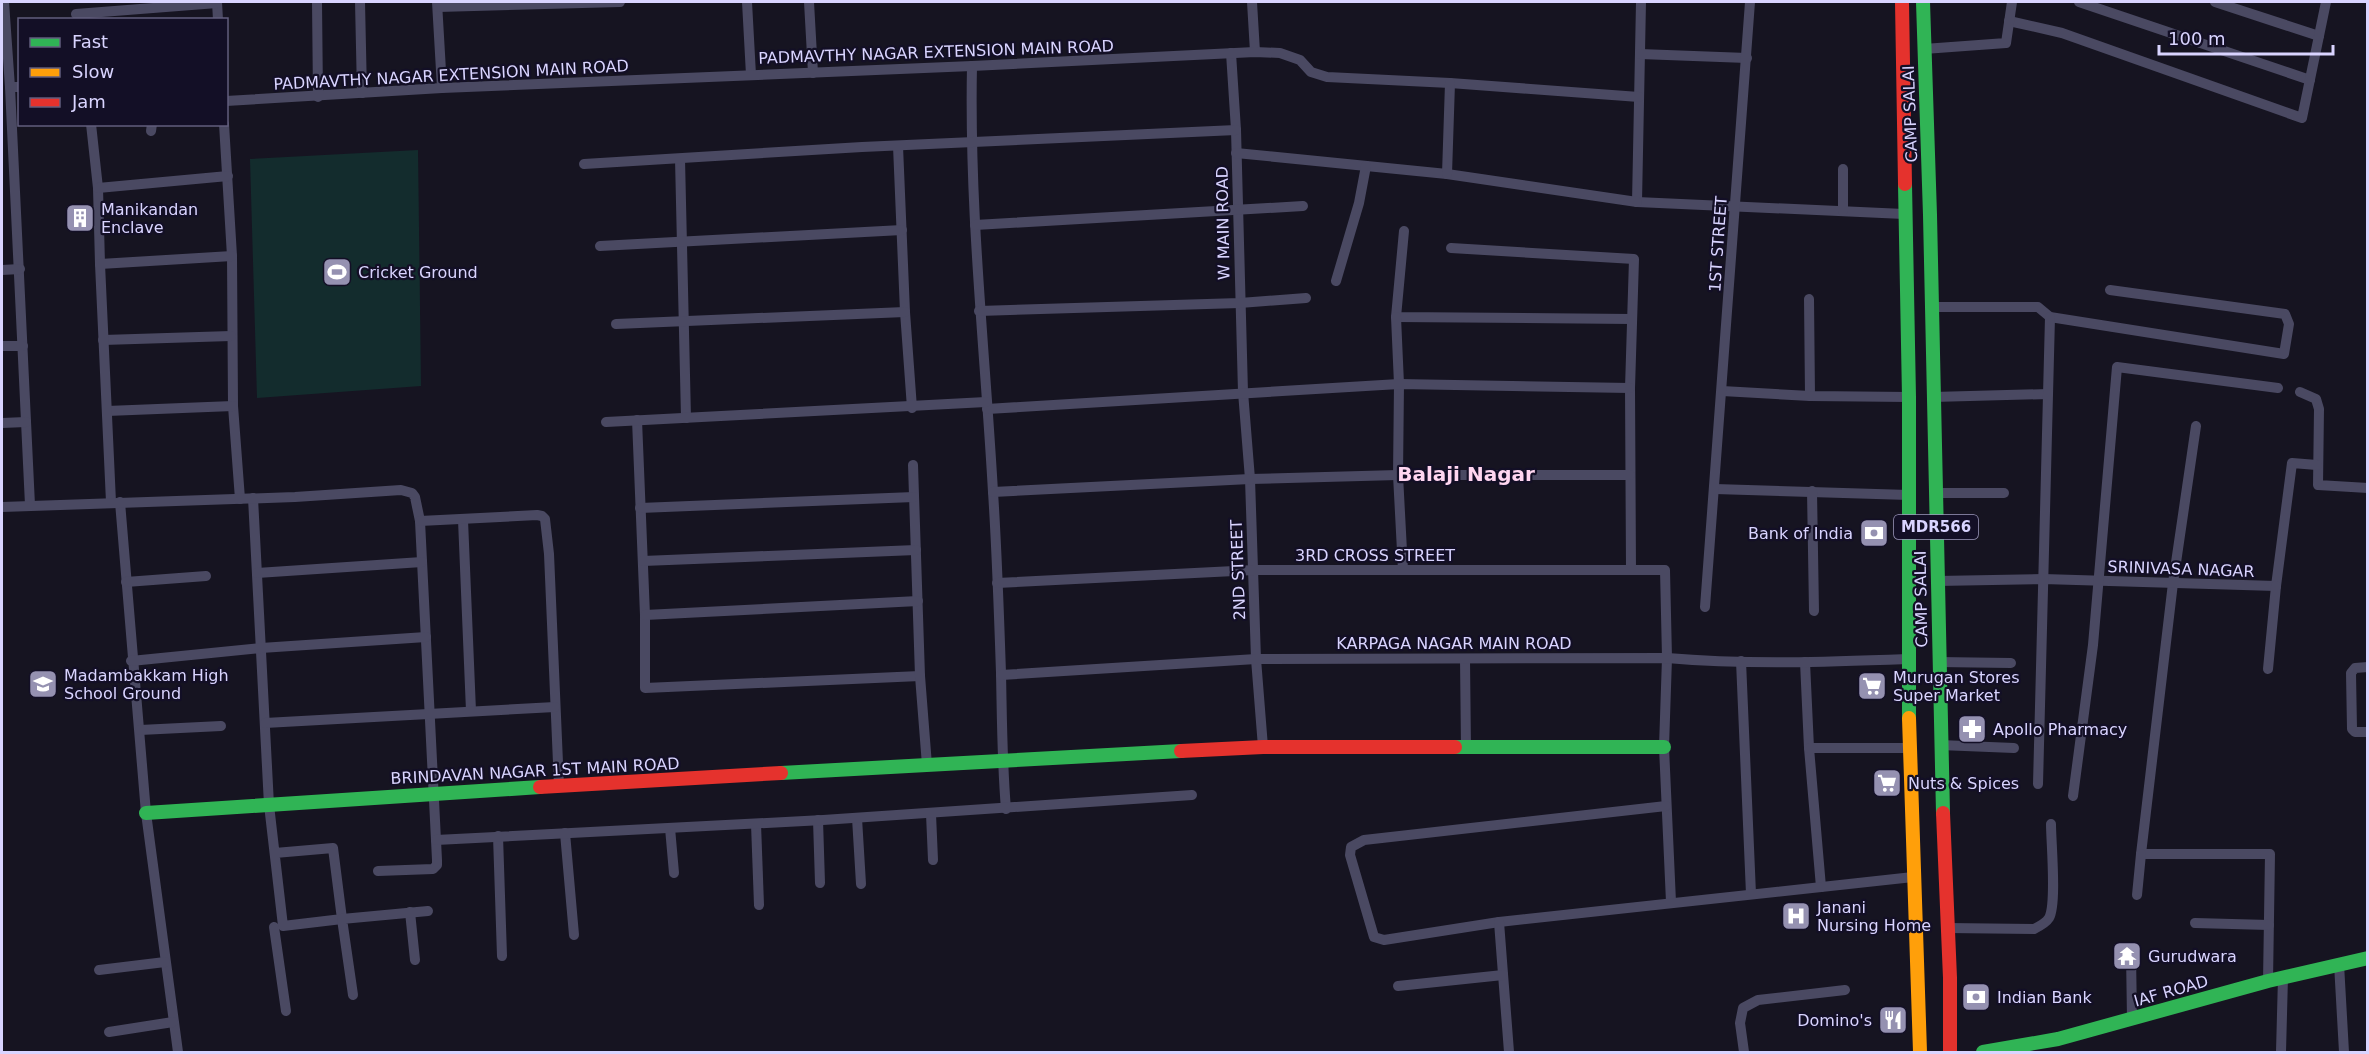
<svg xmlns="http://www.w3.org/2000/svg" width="2369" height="1054" font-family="'DejaVu Sans',sans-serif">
	<rect width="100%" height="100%" fill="#161421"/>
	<path fill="#132c2d" d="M 418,150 L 421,386 L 257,398 L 250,159 Z"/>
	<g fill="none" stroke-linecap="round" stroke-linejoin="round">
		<g stroke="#4a4962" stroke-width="10">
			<path d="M 4,2 L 10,87"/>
			<path d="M 217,2 L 218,20"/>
			<path d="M 317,2 L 318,97"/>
			<path d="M 360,2 L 362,93"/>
			<path d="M 437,2 L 442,88"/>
			<path d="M 747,2 L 751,75"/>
			<path d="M 809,2 L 813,73"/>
			<path d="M 1252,2 L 1255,52"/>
			<path d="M 1641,2 L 1637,202 L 1904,214"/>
			<path d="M 2079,2 L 2310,80"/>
			<path d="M 2215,2 L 2319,36"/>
			<path d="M 438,7 L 620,2"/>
			<path d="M 76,14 L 217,3"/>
			<path d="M 2009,21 L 2062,33 L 2302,118 L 2326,2"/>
			<path d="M 1924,49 L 2006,43 L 2012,2"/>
			<path d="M 1231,53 L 1236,130 L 1243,392 L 1250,479 L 1256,659 L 1263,747"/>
			<path d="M 1640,54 L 1747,58"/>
			<path d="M 972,66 C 969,209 985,350 993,492 C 997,552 999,613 1001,673 C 1002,719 1002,763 1006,809"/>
			<path d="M 20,87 L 10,87 L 30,505"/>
			<path d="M 226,101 L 442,88 L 972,66 L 1255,52 L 1280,53 L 1300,60 L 1311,72 L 1327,77 L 1450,83 L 1639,97"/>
			<path d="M 91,124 L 98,188 L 100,264"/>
			<path d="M 224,124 L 232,256 L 233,406 L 240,499"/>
			<path d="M 151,131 L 152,124"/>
			<path d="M 898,146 L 905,312 L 912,408"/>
			<path d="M 1236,153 L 1447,174 L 1637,202"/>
			<path d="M 680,159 L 686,418"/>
			<path d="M 584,164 L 862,147 L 1236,130"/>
			<path d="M 1447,174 L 1450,83"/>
			<path d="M 98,188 L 228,176"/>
			<path d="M 1843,211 L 1843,169"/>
			<path d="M 975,225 L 1303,206"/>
			<path d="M 1404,231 L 1396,317 L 1632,319"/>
			<path d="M 600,246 L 902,230"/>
			<path d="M 1451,248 L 1634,259 L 1630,388 L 1631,570"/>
			<path d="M 2,270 L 20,269"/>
			<path d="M 1336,281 L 1359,203 L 1366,166"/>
			<path d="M 1809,299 L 1810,396"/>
			<path d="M 1931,307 L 2038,307 L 2050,317 L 2284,354 L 2289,324 L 2285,314 L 2110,290"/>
			<path d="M 979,311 L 1240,303 L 1306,298"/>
			<path d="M 1396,317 L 1399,384 L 1398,475 L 1403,570"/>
			<path d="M 616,324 L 905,312"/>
			<path d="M 103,340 L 231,336"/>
			<path d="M 2,346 L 23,346"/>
			<path d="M 1722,391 L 1810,396 L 1909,397"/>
			<path d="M 2300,392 L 2316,399 L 2319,409 L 2318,485 L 2368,488"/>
			<path d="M 1933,397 L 2048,394"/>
			<path d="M 987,409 L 1399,384 L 1630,388"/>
			<path d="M 107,411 L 233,406"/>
			<path d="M 637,420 L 645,615 L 645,688 L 920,676"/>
			<path d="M 606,422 L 986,402"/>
			<path d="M 2,423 L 26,422"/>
			<path d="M 2196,426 L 2173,583 L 2141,854 L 2270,854 L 2268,981"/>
			<path d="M 913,465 L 920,676 L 927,765"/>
			<path d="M 1715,489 L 1909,495"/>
			<path d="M 1812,491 L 1814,611"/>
			<path d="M 993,492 L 1250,479 L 1398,475 L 1630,475"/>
			<path d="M 1935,493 L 2004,493"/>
			<path d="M 253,498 L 269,805 L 283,926 L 342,919 L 333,848 L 275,853"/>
			<path d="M 111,502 L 100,264 L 232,256"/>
			<path d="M 120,502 L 146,813 L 178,1052"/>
			<path d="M 2,507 L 295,497 L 401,490 L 412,493 L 415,497 L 420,521 L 437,860 L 437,865 L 433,869 L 378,871"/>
			<path d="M 640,508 L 914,497"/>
			<path d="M 463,520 L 471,711"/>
			<path d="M 420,521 L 537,515 L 542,516 L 545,519 L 549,554 L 559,786"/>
			<path d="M 643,561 L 916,550"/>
			<path d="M 257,573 L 422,562"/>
			<path d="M 1937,581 L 2043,579 L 2276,586 L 2292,463 L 2317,465"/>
			<path d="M 126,582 L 206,576"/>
			<path d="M 997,583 L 1254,570 L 1665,570 L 1667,658 L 1664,747 L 1671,902"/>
			<path d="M 1705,607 L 1750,2"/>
			<path d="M 645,615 L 918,601"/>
			<path d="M 1465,659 L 1466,749"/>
			<path d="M 131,661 L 261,648 L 426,637"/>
			<path d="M 1741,661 L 1751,894"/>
			<path d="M 1805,662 L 1809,748 L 1821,887"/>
			<path d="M 1938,662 L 2011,663"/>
			<path d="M 2368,667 L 2355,668 L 2351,673 L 2352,729 L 2355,732 L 2368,732"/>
			<path d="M 2268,669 L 2276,586"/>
			<path d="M 1001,675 L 1256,659 L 1667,658 C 1748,665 1828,662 1908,659"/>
			<path d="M 265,723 L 555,707"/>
			<path d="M 140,730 L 221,726"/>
			<path d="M 1940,745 L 2014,748"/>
			<path d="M 1809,748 L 1909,748"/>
			<path d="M 2038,784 L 2050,317"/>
			<path d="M 2073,796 L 2093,645 L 2117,367 L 2278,388"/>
			<path d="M 1666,806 L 1364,840 L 1351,847 L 1350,855 L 1374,937 L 1384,940 L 1499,922 L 1913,877"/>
			<path d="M 931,814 L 933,860"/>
			<path d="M 857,818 L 861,884"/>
			<path d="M 818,820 L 820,883"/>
			<path d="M 756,824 L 759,905"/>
			<path d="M 670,828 L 674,873"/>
			<path d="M 565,833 L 574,935"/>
			<path d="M 498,836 L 502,956"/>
			<path d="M 436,840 L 823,820 L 1192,795"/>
			<path d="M 2137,895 L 2141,854"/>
			<path d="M 410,912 L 415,960"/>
			<path d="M 1499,922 L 1509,1052"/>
			<path d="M 2195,923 L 2269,925"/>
			<path d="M 274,927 L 286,1011"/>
			<path d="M 1947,928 L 2034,929 C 2040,926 2046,923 2049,918 C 2057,904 2051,843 2051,824"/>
			<path d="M 2131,953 L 2132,1019"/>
			<path d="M 2339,964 L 2344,1052"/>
			<path d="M 99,970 L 165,962"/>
			<path d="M 1398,986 L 1503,975"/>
			<path d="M 353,995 L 342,919 L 428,911"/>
			<path d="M 109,1032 L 173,1022"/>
			<path d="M 1744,1052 L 1740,1023 L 1743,1008 L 1758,1000 L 1845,990"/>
			<path d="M 2281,1052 L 2283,977"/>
		</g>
		<g stroke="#30b455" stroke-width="14">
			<path d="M 1923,2 L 1930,215 L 1943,813"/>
			<path d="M 1905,184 L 1909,397 L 1909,718"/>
			<path d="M 1455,747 L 1664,747"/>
			<path d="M 781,773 L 1181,751"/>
			<path d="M 146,813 L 540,787"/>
			<path d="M 1983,1052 L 2058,1039 L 2268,981 L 2368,958"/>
		</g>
		<path stroke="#ff9f0a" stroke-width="14" d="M 1909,718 L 1920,1052"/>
		<g stroke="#e5322d" stroke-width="14">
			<path d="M 1902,2 L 1905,184"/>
			<path d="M 1181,751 L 1263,747 L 1455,747"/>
			<path d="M 540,787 L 781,773"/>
			<path d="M 1943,813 L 1950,978 L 1950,1052"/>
		</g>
	</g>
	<defs>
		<g id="building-square" transform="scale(1.5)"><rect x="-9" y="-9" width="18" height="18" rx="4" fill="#9591b1" stroke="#130f26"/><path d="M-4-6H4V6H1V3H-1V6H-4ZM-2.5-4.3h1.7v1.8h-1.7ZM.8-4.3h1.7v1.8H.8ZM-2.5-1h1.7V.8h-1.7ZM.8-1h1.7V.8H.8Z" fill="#fff"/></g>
		<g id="stadium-square" transform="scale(1.5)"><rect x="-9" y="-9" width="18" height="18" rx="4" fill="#9591b1" stroke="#130f26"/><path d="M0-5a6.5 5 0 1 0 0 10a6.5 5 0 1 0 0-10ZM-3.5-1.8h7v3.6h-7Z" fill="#fff"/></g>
		<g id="bank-square" transform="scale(1.5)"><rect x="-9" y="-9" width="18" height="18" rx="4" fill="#9591b1" stroke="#130f26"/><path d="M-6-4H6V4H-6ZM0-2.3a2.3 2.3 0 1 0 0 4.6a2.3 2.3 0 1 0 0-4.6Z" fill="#fff"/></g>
		<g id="school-square" transform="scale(1.5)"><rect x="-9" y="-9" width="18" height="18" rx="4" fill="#9591b1" stroke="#130f26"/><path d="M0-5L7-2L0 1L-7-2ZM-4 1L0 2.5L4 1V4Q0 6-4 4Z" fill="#fff"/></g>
		<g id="supermarket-square" transform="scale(1.5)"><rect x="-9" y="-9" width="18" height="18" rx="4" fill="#9591b1" stroke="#130f26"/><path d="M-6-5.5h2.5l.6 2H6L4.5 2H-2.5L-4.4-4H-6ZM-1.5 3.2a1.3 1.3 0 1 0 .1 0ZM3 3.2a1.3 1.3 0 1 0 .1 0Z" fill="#fff"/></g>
		<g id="pharmacy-square" transform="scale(1.5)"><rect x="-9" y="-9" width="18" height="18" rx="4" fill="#9591b1" stroke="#130f26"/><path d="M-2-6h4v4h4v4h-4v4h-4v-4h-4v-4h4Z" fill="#fff"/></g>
		<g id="hospital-square" transform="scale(1.5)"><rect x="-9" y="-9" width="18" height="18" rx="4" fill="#9591b1" stroke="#130f26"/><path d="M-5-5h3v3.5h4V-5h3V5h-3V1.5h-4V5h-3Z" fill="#fff"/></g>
		<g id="temple-square" transform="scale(1.5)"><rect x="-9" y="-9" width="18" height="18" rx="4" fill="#9591b1" stroke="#130f26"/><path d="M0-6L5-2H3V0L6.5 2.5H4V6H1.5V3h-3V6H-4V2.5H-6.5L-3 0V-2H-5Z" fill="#fff"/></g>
		<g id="restaurant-square" transform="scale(1.5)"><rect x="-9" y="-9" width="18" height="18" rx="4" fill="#9591b1" stroke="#130f26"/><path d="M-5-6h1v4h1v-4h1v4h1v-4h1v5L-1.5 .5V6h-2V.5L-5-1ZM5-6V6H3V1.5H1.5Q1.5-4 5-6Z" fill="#fff"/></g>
	</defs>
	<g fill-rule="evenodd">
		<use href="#building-square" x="80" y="218"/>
		<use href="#stadium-square" x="337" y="272"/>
		<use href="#bank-square" x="1874" y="533"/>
		<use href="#school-square" x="43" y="684"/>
		<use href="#supermarket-square" x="1872" y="686"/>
		<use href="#pharmacy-square" x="1972" y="729"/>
		<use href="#supermarket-square" x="1887" y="783"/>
		<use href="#hospital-square" x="1796" y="916"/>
		<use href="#temple-square" x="2127" y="956"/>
		<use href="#bank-square" x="1976" y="997"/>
		<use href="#restaurant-square" x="1893" y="1020"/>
	</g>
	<g text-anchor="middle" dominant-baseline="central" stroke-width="4.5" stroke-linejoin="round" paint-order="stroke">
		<rect fill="#130f26" stroke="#9e99be" stroke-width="1.5" x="1894" y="515" width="84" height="24" rx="4.5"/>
		<g font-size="15" font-weight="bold" fill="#d9d4ff">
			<text x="1936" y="527">MDR566</text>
		</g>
		<g font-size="16" fill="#d9d4ff" stroke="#130f26">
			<text transform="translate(936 52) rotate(-2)">PADMAVTHY NAGAR EXTENSION MAIN ROAD</text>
			<text transform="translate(451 75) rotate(-3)">PADMAVTHY NAGAR EXTENSION MAIN ROAD</text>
			<text transform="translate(1910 114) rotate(-92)">CAMP SALAI</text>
			<text transform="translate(1223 223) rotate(-91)">W MAIN ROAD</text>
			<text transform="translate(1718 244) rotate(-86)">1ST STREET</text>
			<text x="1375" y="555">3RD CROSS STREET</text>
			<text transform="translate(2181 569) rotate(2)">SRINIVASA NAGAR</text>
			<text transform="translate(1238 570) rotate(-92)">2ND STREET</text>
			<text transform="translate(1921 599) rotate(-91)">CAMP SALAI</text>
			<text x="1454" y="643">KARPAGA NAGAR MAIN ROAD</text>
			<text transform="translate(535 771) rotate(-3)">BRINDAVAN NAGAR 1ST MAIN ROAD</text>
			<text transform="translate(2171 991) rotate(-16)">IAF ROAD</text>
		</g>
		<g font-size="16" fill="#d9d4ff" stroke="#130f26" text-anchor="start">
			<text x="101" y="209">Manikandan<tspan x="101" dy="18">Enclave</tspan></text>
			<text x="358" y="272">Cricket Ground</text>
			<text x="1853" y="533" text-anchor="end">Bank of India</text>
			<text x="64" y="675">Madambakkam High<tspan x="64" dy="18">School Ground</tspan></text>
			<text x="1893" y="677">Murugan Stores<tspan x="1893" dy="18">Super Market</tspan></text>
			<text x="1993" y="729">Apollo Pharmacy</text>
			<text x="1908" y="783">Nuts &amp; Spices</text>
			<text x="1817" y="907">Janani<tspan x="1817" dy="18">Nursing Home</tspan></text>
			<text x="2148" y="956">Gurudwara</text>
			<text x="1997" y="997">Indian Bank</text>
			<text x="1872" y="1020" text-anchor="end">Domino's</text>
		</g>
		<g font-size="20" font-weight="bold" fill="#ffd6f0" stroke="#130f26">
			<text x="1466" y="474">Balaji Nagar</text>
		</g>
	</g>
	<rect width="2369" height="1054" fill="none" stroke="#d9d4ff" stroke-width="6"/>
	<rect x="18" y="18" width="210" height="108" fill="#130f26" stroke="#625e7d" stroke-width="1.5"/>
	<rect x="30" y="38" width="30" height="9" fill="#30b455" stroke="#625e7d" stroke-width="1.5"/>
	<text x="72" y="48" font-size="18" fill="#d9d4ff">Fast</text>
	<rect x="30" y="68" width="30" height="9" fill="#ff9f0a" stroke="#625e7d" stroke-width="1.5"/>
	<text x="72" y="78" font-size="18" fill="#d9d4ff">Slow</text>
	<rect x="30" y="98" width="30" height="9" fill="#e5322d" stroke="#625e7d" stroke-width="1.5"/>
	<text x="72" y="108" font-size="18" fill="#d9d4ff">Jam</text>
	<path d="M2159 45v9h174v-9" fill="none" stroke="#d9d4ff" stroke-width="3"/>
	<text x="2168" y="45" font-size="18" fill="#d9d4ff" stroke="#130f26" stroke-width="4.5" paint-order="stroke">100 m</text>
</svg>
